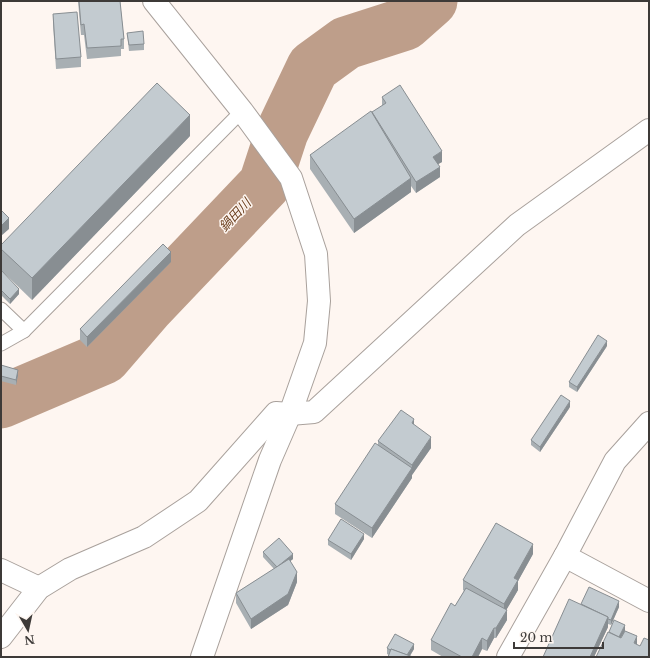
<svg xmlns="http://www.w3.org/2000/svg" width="650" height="658" font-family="'Libre Baskerville','Noto Sans JP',serif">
	<rect width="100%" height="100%" fill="#fef6f1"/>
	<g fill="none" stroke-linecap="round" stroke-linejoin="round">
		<path stroke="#be9e8a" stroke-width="53" d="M 1,402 L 104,358 L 148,307 L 265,184 L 282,132 L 313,67 L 346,43 L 405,24 L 431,1"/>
		<g stroke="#a9a19c" stroke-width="15">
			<g id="lane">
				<path d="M 1,309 L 24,331"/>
				<path d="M 1,344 L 24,331 L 242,111"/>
			</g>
		</g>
		<g stroke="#a9a19c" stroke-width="24">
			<g id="street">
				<path d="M 565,556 L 649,601"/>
				<path d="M 1,570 L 39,588"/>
				<path d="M 1,637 L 39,588 L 70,569 L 144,537 L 198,501 L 276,413 L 290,414 L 314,412 L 517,225 L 649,130"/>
				<path d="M 508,657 L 565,556 L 615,461 L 649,423"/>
			</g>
		</g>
		<g stroke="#a9a19c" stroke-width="24">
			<path id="secondary" d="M 154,1 L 242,111 L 291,178 L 316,254 L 319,301 L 315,343 L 290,414 L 270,460 L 202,657"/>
		</g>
		<use href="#lane" stroke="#fff" stroke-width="13"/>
		<use href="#street" stroke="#fff" stroke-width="22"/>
		<use href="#secondary" stroke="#fff" stroke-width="22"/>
	</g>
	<g fill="#a8afb3">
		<path d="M 78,1 L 120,1 L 124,39 L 124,49 L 121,49 L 121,56 L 87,59 L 84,35 L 81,35 Z"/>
		<path d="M 53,14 L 81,57 L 81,67 L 56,69 L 53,24 Z"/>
		<path d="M 127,33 L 144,44 L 144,50 L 129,51 Z"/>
		<path d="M 382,97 L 442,162 L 438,164 L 440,177 L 416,193 L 411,186 L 411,192 L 354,233 L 310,169 L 310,155 L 382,106 Z"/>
		<path d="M 190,136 L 32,300 L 1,270 L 1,245 Z"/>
		<path d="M 171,262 L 87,347 L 80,340 L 80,329 Z"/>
		<path d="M 1,270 L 19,294 L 10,304 L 1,295 Z"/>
		<path d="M 607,346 L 577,392 L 569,387 L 569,382 Z"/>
		<path d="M 1,365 L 18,375 L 16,385 L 1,381 Z"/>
		<path d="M 570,407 L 540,452 L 531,445 L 531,440 Z"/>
		<path d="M 414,425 L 431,448 L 412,475 L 412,478 L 372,538 L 335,514 L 335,504 L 378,445 L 378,441 Z"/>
		<path d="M 364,539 L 351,560 L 328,545 L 328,540 Z"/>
		<path d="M 263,552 L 293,559 L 290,561 L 297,582 L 288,605 L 251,629 L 236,603 L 236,593 L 274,569 L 263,557 Z"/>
		<path d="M 533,554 L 518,581 L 518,590 L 506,610 L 507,620 L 496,638 L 494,638 L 487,651 L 482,649 L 478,657 L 443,657 L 431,650 L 431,640 L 455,606 L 464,591 L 463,590 L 463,580 Z"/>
		<path d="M 581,604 L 619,607 L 611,625 L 608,624 L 608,627 L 594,657 L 543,657 Z"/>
		<path d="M 387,648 L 414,649 L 410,656 L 389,655 L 387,654 Z"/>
	</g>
	<g fill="#888e92">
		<path d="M 190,115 L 190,136 L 32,300 L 32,278 Z"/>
		<path d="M 442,151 L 442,162 L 433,167 L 433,157 Z"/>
		<path d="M 440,167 L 440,177 L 416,193 L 416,182 Z"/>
		<path d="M 411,178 L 411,192 L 354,233 L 354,219 Z"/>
		<path d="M 9,218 L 9,229 L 1,236 L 1,226 Z"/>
		<path d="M 171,252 L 171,262 L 87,347 L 87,337 Z"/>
		<path d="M 19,289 L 19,294 L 10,304 L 10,299 Z"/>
		<path d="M 607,341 L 607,346 L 577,392 L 577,387 Z"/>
		<path d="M 18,370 L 18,375 L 16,385 L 16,380 Z"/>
		<path d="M 570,401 L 570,407 L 540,452 L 540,447 Z"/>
		<path d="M 414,419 L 414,429 L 412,423 Z"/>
		<path d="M 431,437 L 431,448 L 412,475 L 412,465 Z"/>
		<path d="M 412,468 L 412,478 L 372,538 L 372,528 Z"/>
		<path d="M 364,534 L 364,539 L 351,560 L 351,554 Z"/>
		<path d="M 533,544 L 533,554 L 518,581 L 518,590 L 504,614 L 504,604 L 514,578 Z"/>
		<path d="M 293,554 L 293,559 L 277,572 L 277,567 Z"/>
		<path d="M 297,572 L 297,582 L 288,605 L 251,629 L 251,619 Z"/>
		<path d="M 619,601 L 619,607 L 611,625 L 611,620 Z"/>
		<path d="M 507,610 L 507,620 L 496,638 L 496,628 Z"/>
		<path d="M 608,617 L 608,627 L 594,657 L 590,657 Z"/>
		<path d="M 625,625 L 625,631 L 618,643 L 618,638 Z"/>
		<path d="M 494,628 L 494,638 L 487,651 L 487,641 Z"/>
		<path d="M 637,636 L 637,647 L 634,643 Z"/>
		<path d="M 482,638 L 482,649 L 478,657 L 472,657 Z"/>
		<path d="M 414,644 L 414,649 L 409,657 L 406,657 Z"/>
	</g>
	<g fill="#c3cbd0" stroke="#888e92">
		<path d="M 79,1 L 120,1 L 124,39 L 121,39 L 121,46 L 87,48 L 84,24 L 81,25 Z"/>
		<path d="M 77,12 L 81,57 L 56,59 L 53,14 Z"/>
		<path d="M 143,31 L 144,44 L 129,45 L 127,33 Z"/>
		<path d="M 157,83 L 190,115 L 32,278 L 1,249 L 1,245 Z"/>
		<path d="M 400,85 L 442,151 L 433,157 L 440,167 L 416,182 L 372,112 L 386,103 L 382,97 Z"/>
		<path d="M 371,111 L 411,178 L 354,219 L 310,155 Z"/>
		<path d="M 1,210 L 9,218 L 1,226 Z"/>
		<path d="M 163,244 L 171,252 L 87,337 L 80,329 Z"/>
		<path d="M 1,270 L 19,289 L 10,299 L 1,290 Z"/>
		<path d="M 598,335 L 607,341 L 577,387 L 569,382 Z"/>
		<path d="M 1,365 L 18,370 L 16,380 L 1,376 Z"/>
		<path d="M 561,395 L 570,401 L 540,447 L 531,440 Z"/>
		<path d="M 401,410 L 414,419 L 412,423 L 431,437 L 412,465 L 378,441 Z"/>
		<path d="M 375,443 L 412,468 L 372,528 L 335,504 Z"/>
		<path d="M 341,519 L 364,534 L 351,554 L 328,540 Z"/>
		<path d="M 496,523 L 533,544 L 514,578 L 518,580 L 504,604 L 463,580 Z"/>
		<path d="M 279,538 L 293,554 L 277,567 L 263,552 Z"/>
		<path d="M 289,559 L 297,572 L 288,594 L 251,619 L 236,593 Z"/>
		<path d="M 589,587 L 619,601 L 611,620 L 608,619 L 608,617 L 581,604 Z"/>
		<path d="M 466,588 L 507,610 L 496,628 L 494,628 L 487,641 L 482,638 L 472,657 L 462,657 L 431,640 L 451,603 L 455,606 Z"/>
		<path d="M 569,599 L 608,617 L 590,657 L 543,657 Z"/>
		<path d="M 614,620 L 625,625 L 619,637 L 609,632 Z"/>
		<path d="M 625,631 L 637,636 L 634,643 L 640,646 L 644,638 L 649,640 L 649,657 L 596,657 L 608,632 L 621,638 Z"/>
		<path d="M 395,634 L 414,644 L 407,655 L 391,649 L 390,650 L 387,648 Z"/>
		<path d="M 391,649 L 413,657 L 388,657 Z"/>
	</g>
	<g text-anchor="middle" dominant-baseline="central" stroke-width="3" stroke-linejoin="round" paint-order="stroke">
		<g font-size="13" font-style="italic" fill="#6c401f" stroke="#fef6f1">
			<text transform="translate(235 215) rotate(-47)">鍋田川</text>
		</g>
	</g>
	<rect width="650" height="658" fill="none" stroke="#3d3a38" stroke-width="4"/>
	<g transform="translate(28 630) rotate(171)" stroke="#fef6f1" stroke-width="3" paint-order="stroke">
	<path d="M0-3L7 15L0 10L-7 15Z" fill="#3d3a38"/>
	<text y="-6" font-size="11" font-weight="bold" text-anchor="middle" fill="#3d3a38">N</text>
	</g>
	<path d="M514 642v6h89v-6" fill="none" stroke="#3d3a38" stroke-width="2"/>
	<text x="520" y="642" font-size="12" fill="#3d3a38" stroke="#fef6f1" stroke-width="3" paint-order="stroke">20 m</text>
</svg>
